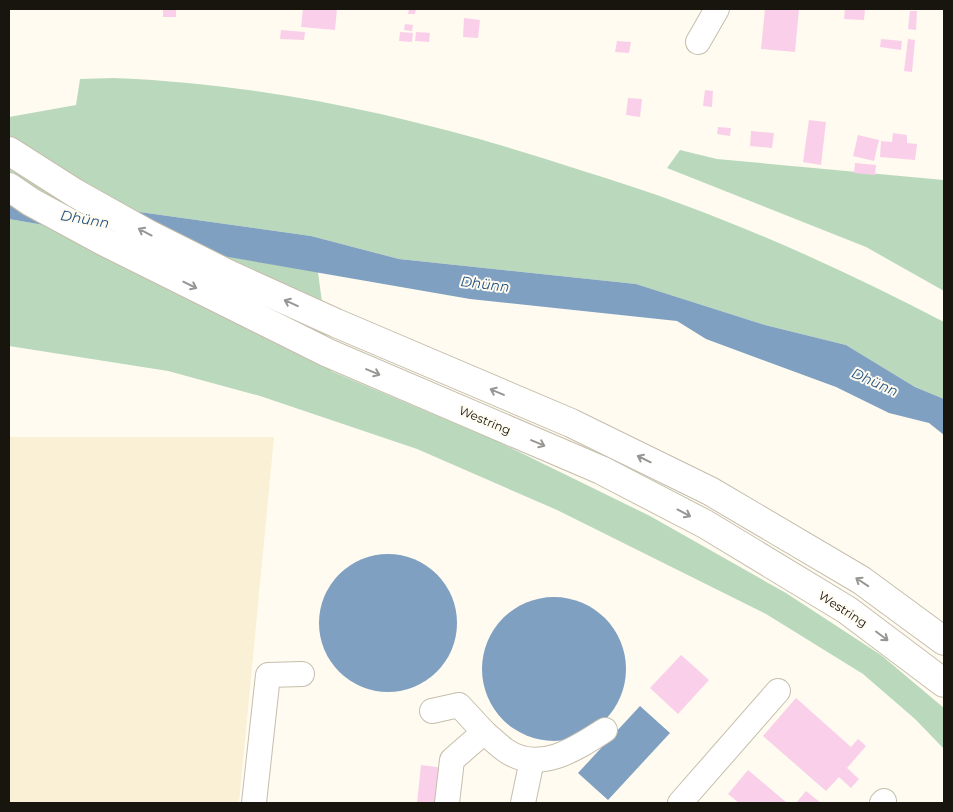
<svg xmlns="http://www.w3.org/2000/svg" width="953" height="812" font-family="Montserrat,sans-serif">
	<rect width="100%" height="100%" fill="#fffbf0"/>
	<path fill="#f9f0d5" d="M 9,437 L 274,437 L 239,803 L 9,803 Z"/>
	<g fill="#bad9bc">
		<path d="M 113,78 C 273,84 429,120 580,170 C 615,181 650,192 684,205 C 773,238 860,278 944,322 L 944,399 L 915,387 L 846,345 L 765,325 L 636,284 L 399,259 L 311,236 L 82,204 L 9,189 L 9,117 L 76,105 L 80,79 Z"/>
		<path d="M 680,150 L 717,159 L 944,180 L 944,291 L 866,247 L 667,168 Z"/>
		<path d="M 9,219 L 318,272 L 331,371 L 499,442 L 650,516 L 786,593 L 881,655 L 944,708 L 944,749 L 915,719 L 863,674 L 766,614 L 557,510 L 417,449 L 260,396 L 168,371 L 9,346 Z"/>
	</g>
	<g fill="#7fa0c0">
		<path d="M 9,189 L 82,204 L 311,236 L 399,259 L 636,284 L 765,325 L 846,345 L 915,387 L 944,399 L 944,435 L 929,423 L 889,413 L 836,387 L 706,339 L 677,321 L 470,299 L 9,219 Z"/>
		<circle cx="388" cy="623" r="69"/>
		<circle cx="554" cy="669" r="72"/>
		<path d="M 640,706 L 670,733 L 608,800 L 578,773 Z"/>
	</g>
	<g fill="#facfea">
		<rect x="163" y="9" width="13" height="8"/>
		<path d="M 303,9 L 337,9 L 335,30 L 301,27 Z"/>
		<path d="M 409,9 L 416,9 L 415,14 L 408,14 Z"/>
		<path d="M 765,9 L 799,9 L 795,52 L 761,49 Z"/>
		<path d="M 845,9 L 865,9 L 864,20 L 844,19 Z"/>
		<path d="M 910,11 L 917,11 L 916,30 L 908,29 Z"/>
		<path d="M 464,18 L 480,20 L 478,38 L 463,37 Z"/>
		<path d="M 405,24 L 413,25 L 412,31 L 404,30 Z"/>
		<path d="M 281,30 L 305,32 L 304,40 L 280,39 Z"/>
		<path d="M 400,32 L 413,33 L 412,42 L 399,41 Z"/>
		<path d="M 416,32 L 430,33 L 429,42 L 415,41 Z"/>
		<path d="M 881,39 L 902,41 L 901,50 L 880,47 Z"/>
		<path d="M 908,39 L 915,40 L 912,72 L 904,71 Z"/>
		<path d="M 617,41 L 631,42 L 629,53 L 615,52 Z"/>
		<path d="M 705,90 L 713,91 L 712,107 L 703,106 Z"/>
		<path d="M 628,98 L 642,99 L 640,117 L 626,115 Z"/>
		<path d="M 809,120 L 826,122 L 821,165 L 803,162 Z"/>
		<path d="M 718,127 L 731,128 L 730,136 L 717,134 Z"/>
		<path d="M 751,131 L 774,133 L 772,148 L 750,146 Z"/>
		<path d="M 893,133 L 907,135 L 907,143 L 917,144 L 915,160 L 880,157 L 881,141 L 892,142 Z"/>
		<path d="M 858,135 L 879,140 L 874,161 L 853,156 Z"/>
		<path d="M 855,163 L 876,165 L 875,175 L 854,173 Z"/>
		<path d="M 681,655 L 709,680 L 678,714 L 650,688 Z"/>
		<path d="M 796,698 L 851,747 L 858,739 L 866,746 L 847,768 L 859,779 L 851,788 L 839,777 L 826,791 L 763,736 Z"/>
		<path d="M 421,765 L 444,768 L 441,803 L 417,803 Z"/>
		<path d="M 748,770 L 787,803 L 739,803 L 728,794 Z"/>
		<path d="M 806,791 L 821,803 L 796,803 Z"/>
	</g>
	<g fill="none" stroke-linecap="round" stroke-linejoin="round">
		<g stroke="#c5beac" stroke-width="26">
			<g id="minor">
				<path d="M 698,42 L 717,9"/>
				<path d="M 432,711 L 459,705 L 484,732"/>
				<path d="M 254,803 L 268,675 L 302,674"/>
				<path d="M 447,803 L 452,760 L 484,732 C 491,738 498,745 505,750 C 539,774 576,749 605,730"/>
				<path d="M 523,803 L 532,760"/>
				<path d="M 680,803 L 778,691"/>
				<path d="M 882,803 L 884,801"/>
			</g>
		</g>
		<g stroke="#c5beac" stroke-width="30">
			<g id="major">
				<path d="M 9,151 L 75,193 L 148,234 L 228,274 L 336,323 L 571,423 L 710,491 L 861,580 L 944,641"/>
				<path d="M 9,187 L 31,202 L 103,241 L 328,353 L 601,470 L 705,524 L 847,610 L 944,683"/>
			</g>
		</g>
		<use href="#minor" stroke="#fff" stroke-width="24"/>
		<use href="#major" stroke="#fff" stroke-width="28"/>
	</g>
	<defs><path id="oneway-shaft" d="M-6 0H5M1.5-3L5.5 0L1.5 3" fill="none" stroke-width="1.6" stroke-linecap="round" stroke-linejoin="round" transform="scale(1.25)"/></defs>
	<g stroke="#979693">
		<use href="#oneway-shaft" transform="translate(145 232) rotate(-152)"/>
		<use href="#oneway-shaft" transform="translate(190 285) rotate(26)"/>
		<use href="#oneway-shaft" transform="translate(291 303) rotate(-156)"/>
		<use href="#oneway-shaft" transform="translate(373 372) rotate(23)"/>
		<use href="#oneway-shaft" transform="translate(497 392) rotate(-157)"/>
		<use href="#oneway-shaft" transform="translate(538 443) rotate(23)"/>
		<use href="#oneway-shaft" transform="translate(644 459) rotate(-154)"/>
		<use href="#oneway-shaft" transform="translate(684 513) rotate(28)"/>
		<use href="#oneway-shaft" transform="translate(862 582) rotate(-146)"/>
		<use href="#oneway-shaft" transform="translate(882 636) rotate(37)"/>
	</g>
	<g text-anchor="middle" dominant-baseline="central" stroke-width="4" stroke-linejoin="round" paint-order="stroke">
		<g font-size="12" fill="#18150f" stroke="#fffbf0">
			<text transform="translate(485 420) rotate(23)">Westring</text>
			<text transform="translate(843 609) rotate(33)">Westring</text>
		</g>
		<g font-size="14" font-style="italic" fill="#225480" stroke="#fffbf0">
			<text transform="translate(85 219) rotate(10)">Dhünn</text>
			<text transform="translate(485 284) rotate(7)">Dhünn</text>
			<text transform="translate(875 382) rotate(24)">Dhünn</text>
		</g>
	</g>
	<rect width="953" height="812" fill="none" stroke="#18150f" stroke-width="20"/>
</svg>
